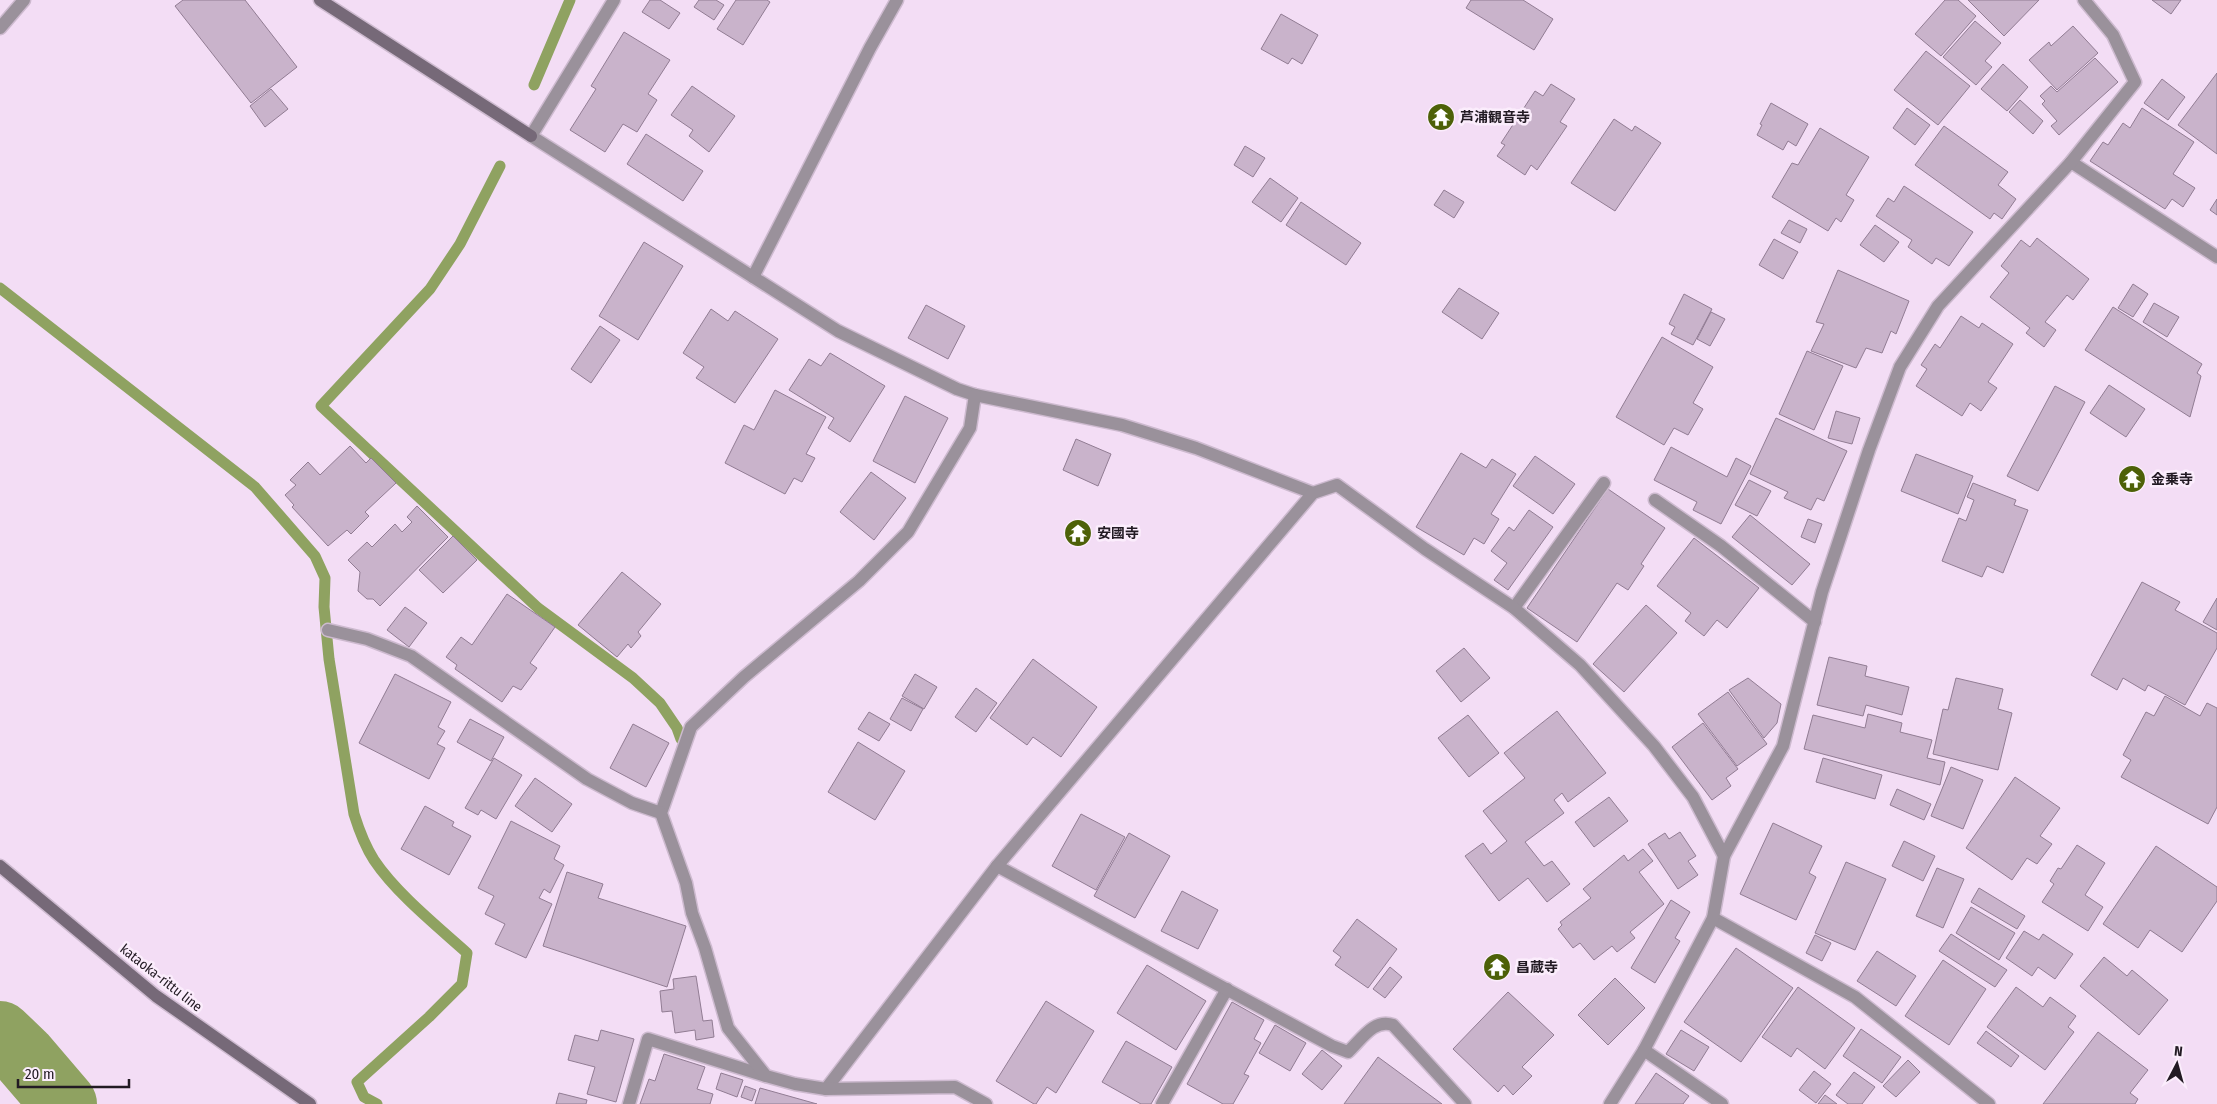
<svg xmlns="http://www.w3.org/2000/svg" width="2217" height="1104" font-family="'Fira Sans Condensed','Noto Sans JP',sans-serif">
	<rect width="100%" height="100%" fill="#f3ddf5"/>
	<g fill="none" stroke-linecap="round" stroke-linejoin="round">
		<g stroke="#8fa261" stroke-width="11">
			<path d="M 534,85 L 570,0"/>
			<path d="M 500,166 L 460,244 L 430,289 L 321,406 L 538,608 L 633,678 L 660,703 L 677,728 L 681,739"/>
			<path d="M 0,288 L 255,487 L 315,556 L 325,578 L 324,607 L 329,659 L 354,814 C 359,830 365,846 374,860 C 396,893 437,926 467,953 L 462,984 L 429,1017 L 357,1082 L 364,1097 L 377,1104"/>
		</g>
		<path stroke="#8fa261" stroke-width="66" d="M 0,1034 L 23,1056 L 64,1104"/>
	</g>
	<g fill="#c9b3cb" stroke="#917c93">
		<path d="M 183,0 L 245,0 L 297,67 L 251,103 L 175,6 Z"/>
		<path d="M 650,0 L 660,0 L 680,13 L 669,29 L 642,12 Z"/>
		<path d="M 699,0 L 716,0 L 724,5 L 714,20 L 694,7 Z"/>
		<path d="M 736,0 L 767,0 L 770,2 L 743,45 L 717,29 Z"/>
		<path d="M 1471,0 L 1523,0 L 1553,19 L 1534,50 L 1466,8 Z"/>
		<path d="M 1945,0 L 1958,0 L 1976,16 L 1941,56 L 1915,34 Z"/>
		<path d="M 1968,0 L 2039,0 L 2004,36 Z"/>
		<path d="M 2152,0 L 2181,0 L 2171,14 Z"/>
		<path d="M 1281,14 L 1318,35 L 1302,64 L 1292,58 L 1288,64 L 1261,49 Z"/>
		<path d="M 1975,21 L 2001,43 L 1985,61 L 1992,67 L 1976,85 L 1943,57 Z"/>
		<path d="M 2073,26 L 2098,53 L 2057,90 L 2029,60 L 2049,42 L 2051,46 Z"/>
		<path d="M 624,32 L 670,60 L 648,94 L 657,100 L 637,132 L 623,124 L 605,152 L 570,130 L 596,89 L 591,86 Z"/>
		<path d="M 1926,51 L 1970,86 L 1938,125 L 1894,90 Z"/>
		<path d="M 2095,58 L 2118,82 L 2059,135 L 2051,126 L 2057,121 L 2042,104 L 2045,101 L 2040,96 L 2051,86 L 2057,92 Z"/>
		<path d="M 2003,64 L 2028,87 L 2007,111 L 1981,89 Z"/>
		<path d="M 2217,73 L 2217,154 L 2178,125 Z"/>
		<path d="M 2162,79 L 2185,97 L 2168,120 L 2144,103 Z"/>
		<path d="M 1551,84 L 1575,99 L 1560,122 L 1567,126 L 1537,170 L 1531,165 L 1525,175 L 1497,156 L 1505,145 L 1501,143 L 1535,91 L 1543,96 Z"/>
		<path d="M 692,86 L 735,116 L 709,152 L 689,136 L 693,130 L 671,115 Z"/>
		<path d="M 271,89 L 288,109 L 265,127 L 250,106 Z"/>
		<path d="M 2020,100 L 2043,121 L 2033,134 L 2009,112 Z"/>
		<path d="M 1771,103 L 1808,124 L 1796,146 L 1788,141 L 1783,150 L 1757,135 L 1762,125 L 1760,124 Z"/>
		<path d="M 1907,108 L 1930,125 L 1915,145 L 1893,128 Z"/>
		<path d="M 2142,108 L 2194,142 L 2173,174 L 2195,188 L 2183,207 L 2172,199 L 2165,209 L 2090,161 L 2103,142 L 2108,145 L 2123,123 L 2130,128 Z"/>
		<path d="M 1614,119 L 1632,131 L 1635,126 L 1661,143 L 1615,211 L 1571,183 Z"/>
		<path d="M 1944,126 L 2008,172 L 1998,185 L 2016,199 L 2002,219 L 1994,213 L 1990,219 L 1915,165 Z"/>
		<path d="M 1820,128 L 1869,157 L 1846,195 L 1854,200 L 1841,222 L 1836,218 L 1828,231 L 1772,197 L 1792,163 L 1798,165 Z"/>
		<path d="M 646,134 L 703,171 L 683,201 L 627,164 Z"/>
		<path d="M 1245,146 L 1265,158 L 1253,177 L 1234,165 Z"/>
		<path d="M 1270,178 L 1298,198 L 1281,222 L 1252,202 Z"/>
		<path d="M 1904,186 L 1973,232 L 1949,266 L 1936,258 L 1932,264 L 1908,247 L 1912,240 L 1876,216 L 1888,198 L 1894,202 Z"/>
		<path d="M 1444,190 L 1464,202 L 1454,218 L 1434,205 Z"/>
		<path d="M 2217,199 L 2217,215 L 2210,210 Z"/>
		<path d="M 1301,202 L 1361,243 L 1346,265 L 1286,225 Z"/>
		<path d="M 1789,220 L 1807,229 L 1800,243 L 1781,233 Z"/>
		<path d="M 1875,225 L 1899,242 L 1884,262 L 1860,245 Z"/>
		<path d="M 2037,238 L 2089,279 L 2073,300 L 2067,295 L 2045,322 L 2056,330 L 2044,347 L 2026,333 L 2030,328 L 1990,297 L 2009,273 L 2001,266 L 2021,240 L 2030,247 Z"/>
		<path d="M 1774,239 L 1798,252 L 1783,279 L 1759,265 Z"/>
		<path d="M 644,242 L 683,266 L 638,340 L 599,316 Z"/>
		<path d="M 1838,270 L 1909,301 L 1896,334 L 1891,331 L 1882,353 L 1866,348 L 1856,368 L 1811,351 L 1824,324 L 1816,322 Z"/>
		<path d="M 2133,284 L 2148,294 L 2133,317 L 2118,308 Z"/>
		<path d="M 1459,288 L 1499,313 L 1482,339 L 1442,312 Z"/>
		<path d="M 1684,294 L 1712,309 L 1693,345 L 1671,334 L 1675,327 L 1669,324 Z"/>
		<path d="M 2154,303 L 2179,317 L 2167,337 L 2143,322 Z"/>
		<path d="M 926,305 L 965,326 L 948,359 L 908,338 Z"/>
		<path d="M 2113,307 L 2202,364 L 2197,373 L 2201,376 L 2190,417 L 2085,350 Z"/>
		<path d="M 711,309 L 728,321 L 735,311 L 778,339 L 735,403 L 696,378 L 704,367 L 683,353 Z"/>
		<path d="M 1711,312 L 1725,319 L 1710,346 L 1697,339 Z"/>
		<path d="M 1961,316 L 1979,328 L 1982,323 L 2013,344 L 1988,382 L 1997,388 L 1981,411 L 1970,403 L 1962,416 L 1916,386 L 1927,369 L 1921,365 L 1935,344 L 1940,348 Z"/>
		<path d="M 600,326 L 620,340 L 591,383 L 571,369 Z"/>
		<path d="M 1662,337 L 1713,367 L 1693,403 L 1703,409 L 1688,435 L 1674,428 L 1664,445 L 1616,417 Z"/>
		<path d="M 1807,351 L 1843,366 L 1814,430 L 1779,414 Z"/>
		<path d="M 830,353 L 885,386 L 850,442 L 828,428 L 834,418 L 789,390 L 809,359 L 821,366 Z"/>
		<path d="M 2109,385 L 2145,409 L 2126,437 L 2090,413 Z"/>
		<path d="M 2055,386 L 2085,402 L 2038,491 L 2007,476 Z"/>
		<path d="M 775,390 L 826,417 L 806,454 L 815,458 L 802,482 L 794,478 L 785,494 L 725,463 L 744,425 L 754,430 Z"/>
		<path d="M 905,396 L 948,418 L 915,483 L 873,461 Z"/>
		<path d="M 1836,411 L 1860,418 L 1852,444 L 1828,438 Z"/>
		<path d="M 1776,418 L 1847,451 L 1824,501 L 1817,498 L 1811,510 L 1784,498 L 1788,492 L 1750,474 Z"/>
		<path d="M 1076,439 L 1111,454 L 1098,486 L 1063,470 Z"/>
		<path d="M 350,446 L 366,463 L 371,458 L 396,483 L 365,512 L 369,516 L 351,534 L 347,530 L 328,546 L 292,507 L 294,505 L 285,495 L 296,485 L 290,480 L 308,462 L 320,475 Z"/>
		<path d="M 1671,447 L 1727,477 L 1736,458 L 1751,466 L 1721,524 L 1693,510 L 1697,502 L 1654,480 Z"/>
		<path d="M 1461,453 L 1486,468 L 1492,459 L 1516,474 L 1491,514 L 1499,519 L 1484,544 L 1474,538 L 1464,555 L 1416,527 Z"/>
		<path d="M 1916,454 L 1973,476 L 1958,514 L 1901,491 Z"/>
		<path d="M 1535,456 L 1575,484 L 1553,514 L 1513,486 Z"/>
		<path d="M 871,472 L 906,498 L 874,540 L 840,512 Z"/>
		<path d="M 1749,480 L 1771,491 L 1757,516 L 1735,505 Z"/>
		<path d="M 1973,483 L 2016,500 L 2014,505 L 2028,510 L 2003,573 L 1987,566 L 1982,577 L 1942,561 L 1959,518 L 1966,521 L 1974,500 L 1967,497 Z"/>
		<path d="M 1608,489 L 1665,528 L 1641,564 L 1644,566 L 1628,590 L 1617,583 L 1577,642 L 1527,608 Z"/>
		<path d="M 417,506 L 448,537 L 380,606 L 373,599 L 367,599 L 358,591 L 360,572 L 348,560 L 367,542 L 372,547 L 395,524 L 402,532 L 412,522 L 407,517 Z"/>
		<path d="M 1529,510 L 1553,527 L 1508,590 L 1494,580 L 1507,563 L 1491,551 L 1509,527 L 1514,531 Z"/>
		<path d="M 1750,515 L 1810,564 L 1792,585 L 1732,537 Z"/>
		<path d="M 1808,519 L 1822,524 L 1815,543 L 1801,537 Z"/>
		<path d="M 453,536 L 477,560 L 443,593 L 419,570 Z"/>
		<path d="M 1694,538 L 1759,588 L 1727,628 L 1717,620 L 1704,636 L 1685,621 L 1691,613 L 1657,586 Z"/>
		<path d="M 622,572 L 661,604 L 638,632 L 641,636 L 631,648 L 628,644 L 617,657 L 578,625 Z"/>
		<path d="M 2142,582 L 2180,602 L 2175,610 L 2217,633 L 2217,648 L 2185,705 L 2148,685 L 2145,691 L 2123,678 L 2117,690 L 2091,675 Z"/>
		<path d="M 507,594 L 555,627 L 530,663 L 537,668 L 521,690 L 513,686 L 502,702 L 455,669 L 457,665 L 446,657 L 461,637 L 472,645 Z"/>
		<path d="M 2217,598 L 2217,630 L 2203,622 Z"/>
		<path d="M 1646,605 L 1677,633 L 1624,692 L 1593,664 Z"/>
		<path d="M 405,607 L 427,623 L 409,647 L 387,630 Z"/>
		<path d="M 1464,648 L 1490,678 L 1461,702 L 1436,671 Z"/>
		<path d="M 1829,657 L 1867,666 L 1865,676 L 1909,687 L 1902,715 L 1866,705 L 1863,716 L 1817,705 Z"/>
		<path d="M 1033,659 L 1097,707 L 1061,757 L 1033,737 L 1027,745 L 990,718 Z"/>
		<path d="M 395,674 L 451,702 L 438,727 L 445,731 L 437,744 L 445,748 L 429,779 L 359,743 Z"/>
		<path d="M 915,674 L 937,687 L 924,709 L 902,696 Z"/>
		<path d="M 1748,678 L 1781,704 L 1777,723 L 1764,738 L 1729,690 Z"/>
		<path d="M 1956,678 L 2003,689 L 1998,709 L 2012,713 L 1998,770 L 1933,754 L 1943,709 L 1948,710 Z"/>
		<path d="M 976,688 L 997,703 L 976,732 L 955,717 Z"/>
		<path d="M 1728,692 L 1767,744 L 1737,766 L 1698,714 Z"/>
		<path d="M 2165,696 L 2200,716 L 2207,703 L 2217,708 L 2217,807 L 2208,824 L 2121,777 L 2131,760 L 2123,755 L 2146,712 L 2154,716 Z"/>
		<path d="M 902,698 L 923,709 L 911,731 L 890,719 Z"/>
		<path d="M 1557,711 L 1606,773 L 1568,802 L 1562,793 L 1554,800 L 1564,813 L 1525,842 L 1544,866 L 1552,861 L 1570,884 L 1547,902 L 1528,878 L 1499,901 L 1465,856 L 1483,843 L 1491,854 L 1507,841 L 1483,811 L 1525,778 L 1504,753 Z"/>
		<path d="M 869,712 L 890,724 L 879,741 L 858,729 Z"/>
		<path d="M 1868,714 L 1902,723 L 1900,732 L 1932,740 L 1927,758 L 1945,762 L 1940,785 L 1804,749 L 1813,715 L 1865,728 Z"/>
		<path d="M 1468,715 L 1499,753 L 1469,777 L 1438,738 Z"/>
		<path d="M 470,719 L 504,737 L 491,761 L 457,742 Z"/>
		<path d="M 1703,723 L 1738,769 L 1726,778 L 1731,786 L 1712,800 L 1672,747 Z"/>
		<path d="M 633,724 L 669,743 L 646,787 L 610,768 Z"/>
		<path d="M 858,742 L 905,771 L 875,820 L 828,792 Z"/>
		<path d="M 494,758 L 522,775 L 496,819 L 481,810 L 478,815 L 465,808 Z"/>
		<path d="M 1823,758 L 1882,775 L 1875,799 L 1816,782 Z"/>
		<path d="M 1951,767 L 1983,780 L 1963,829 L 1931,816 Z"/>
		<path d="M 2015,777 L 2060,808 L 2040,836 L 2052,844 L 2037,864 L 2027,858 L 2012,880 L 1966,848 Z"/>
		<path d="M 535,778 L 572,804 L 552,832 L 515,806 Z"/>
		<path d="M 1897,789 L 1931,804 L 1924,820 L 1890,805 Z"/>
		<path d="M 1609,797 L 1628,821 L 1594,847 L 1575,822 Z"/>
		<path d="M 425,806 L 454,822 L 452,826 L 471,836 L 449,875 L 401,849 Z"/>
		<path d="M 1081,814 L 1125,837 L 1096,890 L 1052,866 Z"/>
		<path d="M 511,821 L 560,846 L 554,859 L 564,865 L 550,893 L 544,889 L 539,898 L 552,904 L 526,958 L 495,944 L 505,924 L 485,914 L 494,896 L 478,888 Z"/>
		<path d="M 1773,823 L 1822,846 L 1809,873 L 1816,877 L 1796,920 L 1740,894 Z"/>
		<path d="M 1680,832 L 1696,856 L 1688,861 L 1698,875 L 1678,889 L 1648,844 L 1665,833 L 1669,839 Z"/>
		<path d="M 1129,833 L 1170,856 L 1135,918 L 1094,896 Z"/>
		<path d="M 1904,841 L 1935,856 L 1923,881 L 1892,866 Z"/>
		<path d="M 2077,845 L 2105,863 L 2085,895 L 2103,907 L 2088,931 L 2042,902 L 2054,884 L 2050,881 L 2058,868 L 2061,869 Z"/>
		<path d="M 2156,846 L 2217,887 L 2217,901 L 2182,952 L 2150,930 L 2138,948 L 2103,924 Z"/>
		<path d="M 1643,849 L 1653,861 L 1639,872 L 1664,904 L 1630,932 L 1635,938 L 1617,952 L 1612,946 L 1594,960 L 1580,943 L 1573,948 L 1558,929 L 1562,925 L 1560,922 L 1591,898 L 1583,889 L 1624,855 L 1628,861 Z"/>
		<path d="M 1846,862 L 1886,879 L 1855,950 L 1815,933 Z"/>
		<path d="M 1937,868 L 1964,879 L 1943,928 L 1916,916 Z"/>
		<path d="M 567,872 L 603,884 L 598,898 L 686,926 L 667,987 L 543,946 Z"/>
		<path d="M 1979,888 L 2025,916 L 2017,929 L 1971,902 Z"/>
		<path d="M 1182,891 L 1218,910 L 1198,949 L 1161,931 Z"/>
		<path d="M 1671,900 L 1690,912 L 1675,938 L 1680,941 L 1655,983 L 1631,968 Z"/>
		<path d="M 1971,907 L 2015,933 L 1999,960 L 1956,933 Z"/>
		<path d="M 1357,919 L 1397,949 L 1368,988 L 1335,965 L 1341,957 L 1333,951 Z"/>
		<path d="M 2024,931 L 2039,940 L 2043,934 L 2073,954 L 2055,979 L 2038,967 L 2032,976 L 2006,958 Z"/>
		<path d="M 1951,934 L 2007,970 L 1995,987 L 1939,951 Z"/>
		<path d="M 1815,935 L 1831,943 L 1822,961 L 1806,953 Z"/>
		<path d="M 1736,948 L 1793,988 L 1741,1062 L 1684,1022 Z"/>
		<path d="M 1877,951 L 1916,976 L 1896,1006 L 1857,981 Z"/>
		<path d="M 2104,957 L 2127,976 L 2132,970 L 2168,1000 L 2139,1035 L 2080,986 Z"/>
		<path d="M 1943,960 L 1986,989 L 1949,1045 L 1905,1016 Z"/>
		<path d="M 1147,965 L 1206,1001 L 1176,1050 L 1117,1013 Z"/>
		<path d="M 1390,967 L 1402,977 L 1385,998 L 1373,989 Z"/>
		<path d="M 696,976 L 703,1021 L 712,1020 L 714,1037 L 696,1040 L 695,1030 L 675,1033 L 672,1011 L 662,1012 L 660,991 L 674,989 L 673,979 Z"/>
		<path d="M 1615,978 L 1645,1008 L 1608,1045 L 1578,1015 Z"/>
		<path d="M 1798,987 L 1855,1028 L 1825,1069 L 1797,1048 L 1791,1057 L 1762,1037 Z"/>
		<path d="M 2016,987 L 2043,1007 L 2050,997 L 2076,1016 L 2068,1027 L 2074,1032 L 2045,1070 L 1987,1027 Z"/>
		<path d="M 1508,992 L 1554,1035 L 1522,1067 L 1532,1076 L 1513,1095 L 1504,1085 L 1498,1092 L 1453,1049 Z"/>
		<path d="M 1046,1001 L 1094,1031 L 1056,1093 L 1047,1087 L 1036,1104 L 1034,1104 L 996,1081 Z"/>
		<path d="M 1232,1002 L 1264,1020 L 1254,1039 L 1261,1043 L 1244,1074 L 1249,1076 L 1233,1104 L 1223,1104 L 1187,1084 Z"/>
		<path d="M 1275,1025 L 1306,1043 L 1290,1071 L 1259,1053 Z"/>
		<path d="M 1861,1029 L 1901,1057 L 1882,1083 L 1843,1056 Z"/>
		<path d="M 601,1030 L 634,1039 L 616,1102 L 587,1094 L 595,1067 L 568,1060 L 575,1035 L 598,1041 Z"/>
		<path d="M 1681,1030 L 1709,1047 L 1694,1071 L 1666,1054 Z"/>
		<path d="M 1986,1031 L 2019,1056 L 2011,1067 L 1977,1043 Z"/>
		<path d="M 2098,1032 L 2148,1070 L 2130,1093 L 2138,1099 L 2135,1104 L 2043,1104 Z"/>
		<path d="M 1126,1041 L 1172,1067 L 1151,1104 L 1141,1104 L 1102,1082 Z"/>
		<path d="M 1322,1050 L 1342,1066 L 1322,1090 L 1302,1074 Z"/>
		<path d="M 664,1054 L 705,1067 L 697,1089 L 713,1094 L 710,1104 L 640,1104 L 649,1079 L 655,1081 Z"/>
		<path d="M 1378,1057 L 1442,1104 L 1344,1104 Z"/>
		<path d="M 1908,1060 L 1920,1072 L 1896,1097 L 1883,1086 Z"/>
		<path d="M 1814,1071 L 1831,1084 L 1816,1103 L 1799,1090 Z"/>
		<path d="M 1854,1072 L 1875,1087 L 1862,1104 L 1848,1104 L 1836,1095 Z"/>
		<path d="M 721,1073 L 743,1080 L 737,1097 L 716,1089 Z"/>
		<path d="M 1656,1073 L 1689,1096 L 1683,1104 L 1635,1104 Z"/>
		<path d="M 745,1086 L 756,1090 L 752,1101 L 741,1097 Z"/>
		<path d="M 760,1088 L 817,1104 L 755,1104 Z"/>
		<path d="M 559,1093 L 587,1100 L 586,1104 L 556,1104 Z"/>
		<path d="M 1825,1095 L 1837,1104 L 1818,1104 Z"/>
	</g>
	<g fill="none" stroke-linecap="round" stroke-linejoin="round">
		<g stroke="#cdbacf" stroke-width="15">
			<g id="lane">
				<path d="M 753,277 L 870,48 L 897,0"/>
				<path d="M 1655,500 L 1721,546 L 1815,622"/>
				<path d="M 1514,608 L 1604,483"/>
				<path d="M 629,1104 L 648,1039 L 766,1076"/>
				<path d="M 1162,1104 L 1227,989"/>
			</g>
		</g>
		<g stroke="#cdbacf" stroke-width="15">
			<g id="street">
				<path d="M 614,0 L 531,136 L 838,331 L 957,389 L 975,395 L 1122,425 L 1196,448 L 1313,493"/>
				<path d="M 0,28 L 24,0"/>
				<path d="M 2071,162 L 2217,257"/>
				<path d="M 975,395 L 970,428 L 908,532 L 859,581 L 744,677 L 691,727 L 661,813 L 686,883 L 692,913 L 705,948 L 728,1028 L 766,1076 L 795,1084 L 826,1089 L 997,866 L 1313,493 L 1337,485 L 1425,549 L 1514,608 L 1580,665 L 1654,746 L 1693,797 L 1724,856"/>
				<path d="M 328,630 L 367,639 L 411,656 L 587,779 L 632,803 L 661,813"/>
				<path d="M 997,866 L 1332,1046 L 1348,1052 C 1361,1040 1374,1018 1393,1025 L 1465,1104"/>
				<path d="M 1713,918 L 1855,997 L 1989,1104"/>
				<path d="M 1644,1050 L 1722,1104"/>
				<path d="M 826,1089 L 955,1087 L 986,1104"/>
				<path d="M 1610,1104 L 1644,1050 L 1713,918 L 1724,856 L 1783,746 L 1822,592 L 1869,450 L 1900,367 L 1938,306 L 2071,162 L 2135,82 L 2113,35 L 2084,0"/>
			</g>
		</g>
		<g stroke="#cdbacf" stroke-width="15">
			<g id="secondary">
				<path d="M 320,0 L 531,136"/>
				<path d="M 0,866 L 156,996 L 310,1104"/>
			</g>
		</g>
		<use href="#lane" stroke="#9a919b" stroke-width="12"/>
		<use href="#street" stroke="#9a919b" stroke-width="12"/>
		<use href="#secondary" stroke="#766978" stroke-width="12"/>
	</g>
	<defs>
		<g id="temple-disc" transform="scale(1.4375)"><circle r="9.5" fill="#4d6108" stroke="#fbedfc"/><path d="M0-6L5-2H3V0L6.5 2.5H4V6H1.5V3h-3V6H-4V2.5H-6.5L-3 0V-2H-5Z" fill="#fff"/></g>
	</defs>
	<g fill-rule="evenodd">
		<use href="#temple-disc" x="1441" y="117"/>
		<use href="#temple-disc" x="2132" y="479"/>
		<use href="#temple-disc" x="1078" y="533"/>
		<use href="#temple-disc" x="1497" y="967"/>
	</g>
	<g text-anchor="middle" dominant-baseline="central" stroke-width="5" stroke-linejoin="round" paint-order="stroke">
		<g font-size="14" font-weight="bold" fill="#221a23" stroke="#fbedfc" text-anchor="start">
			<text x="1460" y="117">芦浦観音寺</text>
			<text x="2151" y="479">金乗寺</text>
			<text x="1097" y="533">安國寺</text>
			<text x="1516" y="967">昌蔵寺</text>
		</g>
		<g font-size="14" fill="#221a23" stroke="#fbedfc">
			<text transform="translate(161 978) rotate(38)">kataoka-rittu line</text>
		</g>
	</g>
	<g transform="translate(2177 1064) rotate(6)" stroke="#fbedfc" stroke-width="4" paint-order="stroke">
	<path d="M0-4L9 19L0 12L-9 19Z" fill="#221a23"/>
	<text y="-8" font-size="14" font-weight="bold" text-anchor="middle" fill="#221a23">N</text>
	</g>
	<path d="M18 1079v8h111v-8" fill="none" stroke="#221a23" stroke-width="2.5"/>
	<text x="25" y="1079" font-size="15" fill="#221a23" stroke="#fbedfc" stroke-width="4" paint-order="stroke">20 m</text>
</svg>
